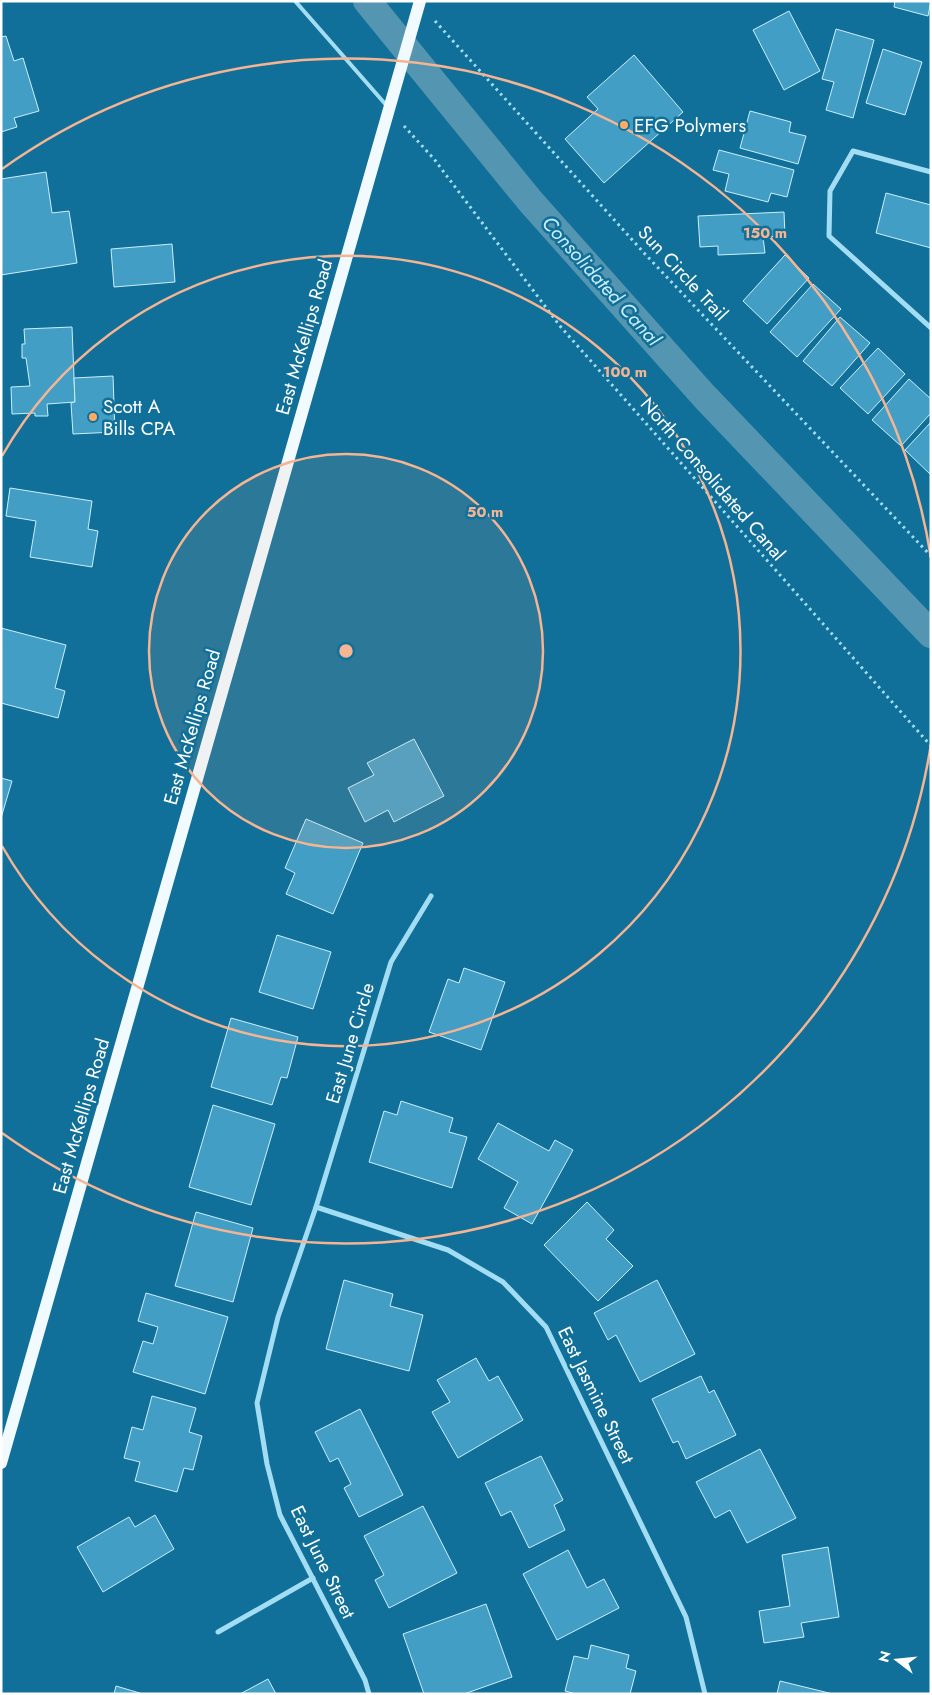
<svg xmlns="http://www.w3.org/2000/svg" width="932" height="1695" font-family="Jost,sans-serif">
	<rect width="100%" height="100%" fill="#117099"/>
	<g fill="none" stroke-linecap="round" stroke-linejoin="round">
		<path stroke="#5495b1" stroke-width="28" d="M 367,1 L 531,202 L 704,396 L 931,634"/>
	</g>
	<g fill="#429ec4" stroke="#cbeffe">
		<path d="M 895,1 L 931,1 L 928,16 L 894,7 Z"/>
		<path d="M 789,11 L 820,71 L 784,90 L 753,30 Z"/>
		<path d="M 836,29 L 874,40 L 853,118 L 826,110 L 834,82 L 822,79 Z"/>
		<path d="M 6,36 L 14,61 L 23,58 L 39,111 L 14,118 L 17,127 L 1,132 L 1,37 Z"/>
		<path d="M 883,49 L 922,62 L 905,115 L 866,103 Z"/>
		<path d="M 634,55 L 683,112 L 604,183 L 565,139 L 598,109 L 587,97 Z"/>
		<path d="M 750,111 L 791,122 L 789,132 L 806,136 L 798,164 L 740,148 Z"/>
		<path d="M 719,150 L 794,170 L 787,197 L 771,193 L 768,202 L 725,191 L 729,174 L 713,170 Z"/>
		<path d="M 46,172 L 52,213 L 69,211 L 77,263 L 1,275 L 1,179 Z"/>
		<path d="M 886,193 L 931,205 L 931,248 L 876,233 Z"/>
		<path d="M 784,212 L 785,236 L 763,237 L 765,253 L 718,255 L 718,246 L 700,247 L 698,216 Z"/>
		<path d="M 172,244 L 175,282 L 114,287 L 111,249 Z"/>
		<path d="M 785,255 L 809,278 L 767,324 L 743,301 Z"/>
		<path d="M 813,284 L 841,309 L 797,357 L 770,332 Z"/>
		<path d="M 840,317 L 870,343 L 832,386 L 803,361 Z"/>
		<path d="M 72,327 L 75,402 L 47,404 L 48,416 L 35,416 L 35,413 L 12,414 L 11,387 L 30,386 L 26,358 L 22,358 L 22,344 L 25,344 L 24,329 Z"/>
		<path d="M 878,348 L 905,374 L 868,414 L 840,388 Z"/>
		<path d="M 113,376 L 115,432 L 73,434 L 71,403 L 75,402 L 74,378 Z"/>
		<path d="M 909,379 L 931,399 L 931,413 L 901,446 L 872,420 Z"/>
		<path d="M 931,422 L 931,475 L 905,450 Z"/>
		<path d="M 10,488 L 92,501 L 88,529 L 98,531 L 92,567 L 30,557 L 36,521 L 6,516 Z"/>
		<path d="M 1,628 L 66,645 L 55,688 L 65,691 L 58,718 L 1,703 Z"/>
		<path d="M 414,739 L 444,796 L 394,822 L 388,810 L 365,822 L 348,788 L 374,775 L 367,763 Z"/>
		<path d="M 1,778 L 12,781 L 1,818 Z"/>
		<path d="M 306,819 L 363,843 L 333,914 L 286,894 L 295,873 L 285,868 Z"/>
		<path d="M 277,935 L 331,952 L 313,1009 L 259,992 Z"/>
		<path d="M 464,968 L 505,982 L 481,1050 L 429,1032 L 448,979 L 459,983 Z"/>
		<path d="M 231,1018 L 298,1037 L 287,1078 L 281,1077 L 272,1105 L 211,1087 Z"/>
		<path d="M 401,1101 L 453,1118 L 449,1132 L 467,1137 L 452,1188 L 369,1162 L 384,1111 L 397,1115 Z"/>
		<path d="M 213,1105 L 275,1124 L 251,1205 L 189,1187 Z"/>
		<path d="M 498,1123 L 549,1151 L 555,1140 L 573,1150 L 532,1224 L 504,1208 L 518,1182 L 478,1159 Z"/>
		<path d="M 587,1202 L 614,1230 L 606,1239 L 633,1266 L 598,1301 L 544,1245 Z"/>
		<path d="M 196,1212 L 253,1228 L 233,1302 L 175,1286 Z"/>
		<path d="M 344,1280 L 393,1294 L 390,1306 L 423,1315 L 409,1371 L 326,1349 Z"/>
		<path d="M 657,1280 L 695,1354 L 640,1382 L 616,1335 L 608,1340 L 594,1313 Z"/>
		<path d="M 146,1293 L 228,1317 L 205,1394 L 133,1372 L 143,1341 L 153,1344 L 158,1327 L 138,1321 Z"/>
		<path d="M 476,1358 L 489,1381 L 498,1376 L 523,1420 L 458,1458 L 432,1412 L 450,1402 L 437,1380 Z"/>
		<path d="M 701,1376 L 709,1393 L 714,1390 L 736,1435 L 686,1459 L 678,1441 L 673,1443 L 652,1399 Z"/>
		<path d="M 152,1396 L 196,1408 L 189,1432 L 202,1436 L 193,1470 L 184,1468 L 177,1492 L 135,1481 L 140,1462 L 124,1458 L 132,1427 L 143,1430 Z"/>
		<path d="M 360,1409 L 403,1495 L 359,1517 L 344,1488 L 351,1484 L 338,1458 L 330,1462 L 315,1432 Z"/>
		<path d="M 760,1449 L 796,1518 L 747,1543 L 730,1510 L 715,1518 L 696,1482 Z"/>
		<path d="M 541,1456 L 563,1500 L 554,1505 L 565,1530 L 529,1548 L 511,1511 L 501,1516 L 485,1483 Z"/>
		<path d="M 423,1506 L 457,1573 L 389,1608 L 375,1580 L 384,1575 L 364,1536 Z"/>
		<path d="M 155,1515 L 174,1549 L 103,1592 L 77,1547 L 129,1517 L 135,1527 Z"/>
		<path d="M 828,1547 L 839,1617 L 801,1623 L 804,1637 L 764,1643 L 759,1611 L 790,1606 L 782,1555 Z"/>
		<path d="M 568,1550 L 587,1588 L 604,1579 L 619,1608 L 557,1640 L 523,1574 Z"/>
		<path d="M 486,1604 L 512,1677 L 464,1694 L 424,1694 L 403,1634 Z"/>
		<path d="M 591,1645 L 629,1655 L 626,1668 L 636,1671 L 630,1694 L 576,1694 L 565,1691 L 574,1656 L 588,1659 Z"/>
		<path d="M 268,1679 L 276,1694 L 240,1694 Z"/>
		<path d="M 780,1681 L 833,1694 L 777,1694 Z"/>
		<path d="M 116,1686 L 143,1694 L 114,1694 Z"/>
	</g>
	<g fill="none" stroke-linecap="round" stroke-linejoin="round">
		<g stroke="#a3ddf4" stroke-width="3" stroke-dasharray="2.5 4" stroke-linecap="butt">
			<path d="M 435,21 L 645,254 L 931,556"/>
			<path d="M 404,126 L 434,159 L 560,326 L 931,746"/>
		</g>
		<path stroke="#a3ddf4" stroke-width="4" d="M 295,1 L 387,106"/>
		<g stroke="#a3ddf4" stroke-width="5">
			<path d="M 931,172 L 853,151 L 830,191 L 829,236 L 931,328"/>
			<path d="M 316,1207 L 448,1250 L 503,1282 L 546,1327 L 686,1617 L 705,1694"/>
			<path d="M 218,1632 L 313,1578"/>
			<path d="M 369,1694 L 365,1680 L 280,1515 L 267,1464 L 257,1403 L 278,1317 L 316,1207 L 391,962 L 431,896"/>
		</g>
		<path stroke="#f0faff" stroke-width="12" d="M 1,1463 L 420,1"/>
	</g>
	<circle cx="346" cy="651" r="197" fill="#f5b492" fill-opacity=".12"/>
	<g fill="none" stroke="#f5b492" stroke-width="2.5">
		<circle cx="346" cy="651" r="197"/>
		<path d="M2 456A395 395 0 1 1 2 846"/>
		<path d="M931 744A592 592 0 0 1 2 1133M2 169A592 592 0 0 1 931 558"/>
	</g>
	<g fill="#ffab66" stroke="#117099" stroke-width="2">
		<circle cx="624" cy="125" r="5"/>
		<circle cx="93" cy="417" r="5"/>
	</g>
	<g text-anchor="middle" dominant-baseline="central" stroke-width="5" stroke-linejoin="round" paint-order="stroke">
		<g font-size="19" fill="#fff" stroke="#117099" text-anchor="start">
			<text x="634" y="125">EFG Polymers</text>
			<text x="103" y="406">Scott A<tspan x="103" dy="22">Bills CPA</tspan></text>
		</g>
		<g font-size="19" fill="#fff" stroke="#117099">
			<text transform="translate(683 273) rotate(47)">Sun Circle Trail</text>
			<text transform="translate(304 337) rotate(-74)">East McKellips Road</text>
			<text transform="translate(713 479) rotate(49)">North Consolidated Canal</text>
			<text transform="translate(192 727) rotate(-74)">East McKellips Road</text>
			<text transform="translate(350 1043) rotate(-73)">East June Circle</text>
			<text transform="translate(81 1116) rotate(-74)">East McKellips Road</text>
			<text transform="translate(596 1395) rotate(64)">East Jasmine Street</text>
			<text transform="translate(323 1562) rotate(64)">East June Street</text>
		</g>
		<g font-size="20" font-style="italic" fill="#cbeefc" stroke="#117099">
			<text transform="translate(601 281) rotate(48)">Consolidated Canal</text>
		</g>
	</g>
	<circle cx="346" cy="651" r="8" fill="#f5b492" stroke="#117099" stroke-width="2.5"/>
	<g font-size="15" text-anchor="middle" font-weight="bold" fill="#f5b492" stroke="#117099" stroke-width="5" stroke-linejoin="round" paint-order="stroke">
		<text x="765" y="238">150 m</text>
		<text x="625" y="377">100 m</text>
		<text x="485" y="517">50 m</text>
	</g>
	<rect width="932" height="1695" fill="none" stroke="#ffffff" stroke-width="5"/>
	<g transform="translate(897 1660) rotate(286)" stroke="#117099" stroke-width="4" paint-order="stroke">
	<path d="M0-4L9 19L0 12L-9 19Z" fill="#ffffff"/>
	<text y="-8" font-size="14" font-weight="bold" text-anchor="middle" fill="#ffffff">N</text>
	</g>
</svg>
